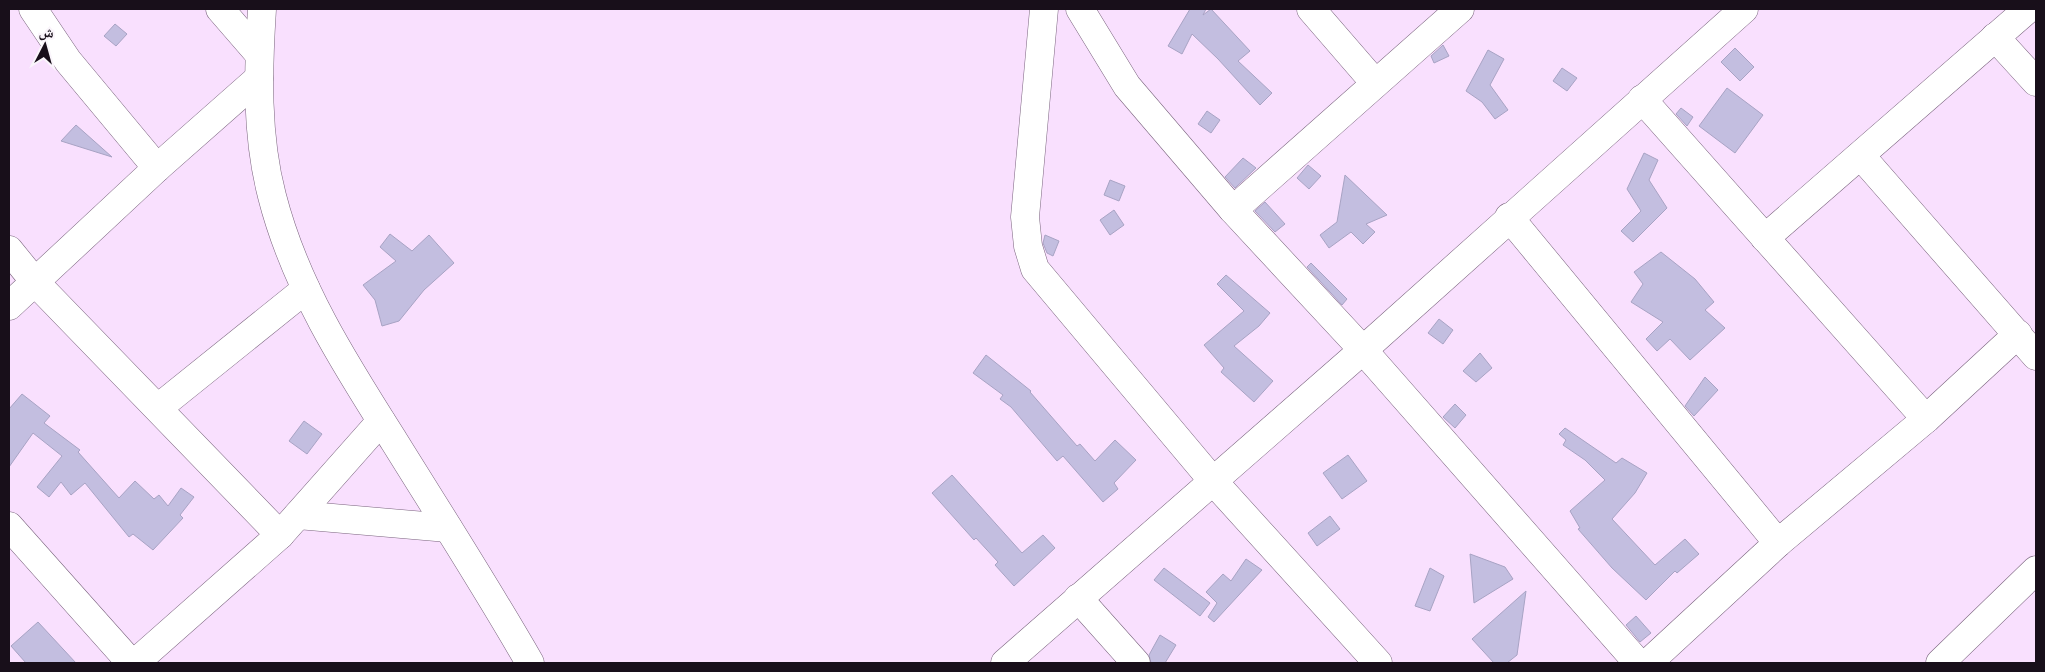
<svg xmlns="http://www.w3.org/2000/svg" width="2045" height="672" font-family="'PT Sans','Noto Naskh Arabic',sans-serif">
	<rect width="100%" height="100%" fill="#f9e0fe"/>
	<g fill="#c3bee0" stroke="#a8a3c4">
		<path d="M 1190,9 L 1206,9 L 1203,15 L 1211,9 L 1250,51 L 1238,61 L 1272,93 L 1260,105 L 1218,59 L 1192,34 L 1182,54 L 1168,46 Z"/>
		<path d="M 115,24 L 127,34 L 116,46 L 104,36 Z"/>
		<path d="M 1443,45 L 1449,56 L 1434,63 L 1431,56 Z"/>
		<path d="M 1735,48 L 1754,67 L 1740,81 L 1721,62 Z"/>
		<path d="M 1488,50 L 1504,59 L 1490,85 L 1508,110 L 1495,119 L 1482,102 L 1466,91 Z"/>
		<path d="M 1562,68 L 1577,78 L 1567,91 L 1553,81 Z"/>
		<path d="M 1727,88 L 1763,115 L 1735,153 L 1699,126 Z"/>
		<path d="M 1681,108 L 1693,117 L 1687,126 L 1676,114 Z"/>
		<path d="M 1207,111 L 1220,120 L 1211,133 L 1198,124 Z"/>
		<path d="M 76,125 L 112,157 L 61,141 Z"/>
		<path d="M 1644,153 L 1658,160 L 1649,180 L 1667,208 L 1633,242 L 1621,231 L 1641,211 L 1627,189 Z"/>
		<path d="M 1243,158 L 1256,168 L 1235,188 L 1225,177 Z"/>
		<path d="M 1308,165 L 1321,176 L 1309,189 L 1297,178 Z"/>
		<path d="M 1345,175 L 1387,215 L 1366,224 L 1375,232 L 1363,244 L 1351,232 L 1329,248 L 1320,235 L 1337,222 Z"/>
		<path d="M 1110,180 L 1125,186 L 1119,201 L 1104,195 Z"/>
		<path d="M 1265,202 L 1285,224 L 1275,232 L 1255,211 Z"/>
		<path d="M 1114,210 L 1124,225 L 1110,235 L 1100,220 Z"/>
		<path d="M 390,234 L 412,251 L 429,235 L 454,263 L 424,290 L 399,321 L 382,326 L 375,300 L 363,285 L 396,261 L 380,247 Z"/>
		<path d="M 1045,235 L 1059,241 L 1053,256 L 1047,253 L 1043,243 Z"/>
		<path d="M 1661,252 L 1695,279 L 1714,302 L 1705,310 L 1725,328 L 1690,360 L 1670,339 L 1657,351 L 1646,339 L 1663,322 L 1631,302 L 1643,284 L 1634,272 Z"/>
		<path d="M 1311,263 L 1347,299 L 1342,305 L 1307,267 Z"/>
		<path d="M 1226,275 L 1270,313 L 1259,326 L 1234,346 L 1273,381 L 1254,402 L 1221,372 L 1224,368 L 1204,345 L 1244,311 L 1217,284 Z"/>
		<path d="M 1439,319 L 1453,330 L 1443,344 L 1428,333 Z"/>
		<path d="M 1480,353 L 1492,368 L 1476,382 L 1463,371 Z"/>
		<path d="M 986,355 L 1031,391 L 1030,392 L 1077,446 L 1080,444 L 1095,461 L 1115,440 L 1136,460 L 1114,483 L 1118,489 L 1103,502 L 1063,456 L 1057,461 L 1011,407 L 1000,399 L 1003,395 L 973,373 Z"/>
		<path d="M 1705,377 L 1718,390 L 1694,416 L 1685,406 Z"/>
		<path d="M 22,394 L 50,416 L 44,423 L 80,450 L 78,452 L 119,498 L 135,481 L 154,499 L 159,495 L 168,506 L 181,488 L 194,497 L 180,515 L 183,518 L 153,550 L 133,534 L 129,537 L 85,483 L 71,495 L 61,482 L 49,497 L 37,487 L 62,456 L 33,433 L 9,467 L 9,409 Z"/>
		<path d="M 1455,404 L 1466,415 L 1455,428 L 1443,417 Z"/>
		<path d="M 304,421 L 322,434 L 307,454 L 289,441 Z"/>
		<path d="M 1565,428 L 1616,463 L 1622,458 L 1647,473 L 1635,493 L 1612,519 L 1655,565 L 1685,539 L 1699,554 L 1677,573 L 1675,571 L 1646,600 L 1612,568 L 1578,529 L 1580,528 L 1570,511 L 1605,480 L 1585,460 L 1563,445 L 1566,440 L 1559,434 Z"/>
		<path d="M 1348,455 L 1367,481 L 1342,499 L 1323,473 Z"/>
		<path d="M 952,475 L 1022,553 L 1043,535 L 1055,548 L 1014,586 L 995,565 L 998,562 L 976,538 L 974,540 L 932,493 Z"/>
		<path d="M 1330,516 L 1340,529 L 1317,546 L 1308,533 Z"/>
		<path d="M 1470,554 L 1505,567 L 1513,579 L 1474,603 Z"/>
		<path d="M 1246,559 L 1262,570 L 1214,622 L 1208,617 L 1217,603 L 1206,592 L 1223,574 L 1231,581 Z"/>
		<path d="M 1164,568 L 1210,603 L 1200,616 L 1154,580 Z"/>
		<path d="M 1430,568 L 1444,576 L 1430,611 L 1415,606 Z"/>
		<path d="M 1526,591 L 1517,655 L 1507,663 L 1494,663 L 1472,639 Z"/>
		<path d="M 1636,616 L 1651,633 L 1640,642 L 1626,625 Z"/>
		<path d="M 38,622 L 76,663 L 26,663 L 11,646 Z"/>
		<path d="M 1160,635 L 1176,645 L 1165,663 L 1151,663 L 1149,655 Z"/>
	</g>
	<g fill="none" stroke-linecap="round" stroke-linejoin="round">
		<g stroke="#7a647e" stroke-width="29">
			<g id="minor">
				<path d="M 33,9 L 68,61 L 157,168"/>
				<path d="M 220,9 L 259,54"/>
				<path d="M 1044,9 L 1025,217 L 1028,246 L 1035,269 L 1213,481 L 1378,663"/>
				<path d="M 1080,9 L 1127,86 L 1233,210 L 1363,350 L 1638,663"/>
				<path d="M 1311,9 L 1375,83"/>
				<path d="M 1995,37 L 2036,82"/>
				<path d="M 1642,99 L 1926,419"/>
				<path d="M 1861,156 L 2036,356"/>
				<path d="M 1233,210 L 1460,9"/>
				<path d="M 1509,217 L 1778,543"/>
				<path d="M 1765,238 L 2028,9"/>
				<path d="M 9,250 L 35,282 L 280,535"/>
				<path d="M 9,306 L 157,168 L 259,78"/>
				<path d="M 158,408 L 306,289"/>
				<path d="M 298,515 L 448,528"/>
				<path d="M 9,526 L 131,663"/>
				<path d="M 1078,598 L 1136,663"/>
				<path d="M 135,663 L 280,535 L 381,421"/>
				<path d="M 1005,663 L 1363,350 L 1744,9"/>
				<path d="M 1648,663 L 1778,543 L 1926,419 L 2018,334"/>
				<path d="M 1940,663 L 2036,570"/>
			</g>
		</g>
		<g stroke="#7a647e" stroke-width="29">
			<path id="major" d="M 262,9 C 258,71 256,135 272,196 C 295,286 345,364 394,441 C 440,515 487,588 530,663"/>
		</g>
		<use href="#minor" stroke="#fff" stroke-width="28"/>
		<use href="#major" stroke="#fff" stroke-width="28"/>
	</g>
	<rect width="2045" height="672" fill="none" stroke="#180f1a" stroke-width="20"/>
	<g transform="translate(45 45) rotate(6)" stroke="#faf5fb" stroke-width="4" paint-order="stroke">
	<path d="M0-4L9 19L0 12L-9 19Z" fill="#180f1a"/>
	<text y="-8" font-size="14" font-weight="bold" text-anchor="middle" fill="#180f1a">ش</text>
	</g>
</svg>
